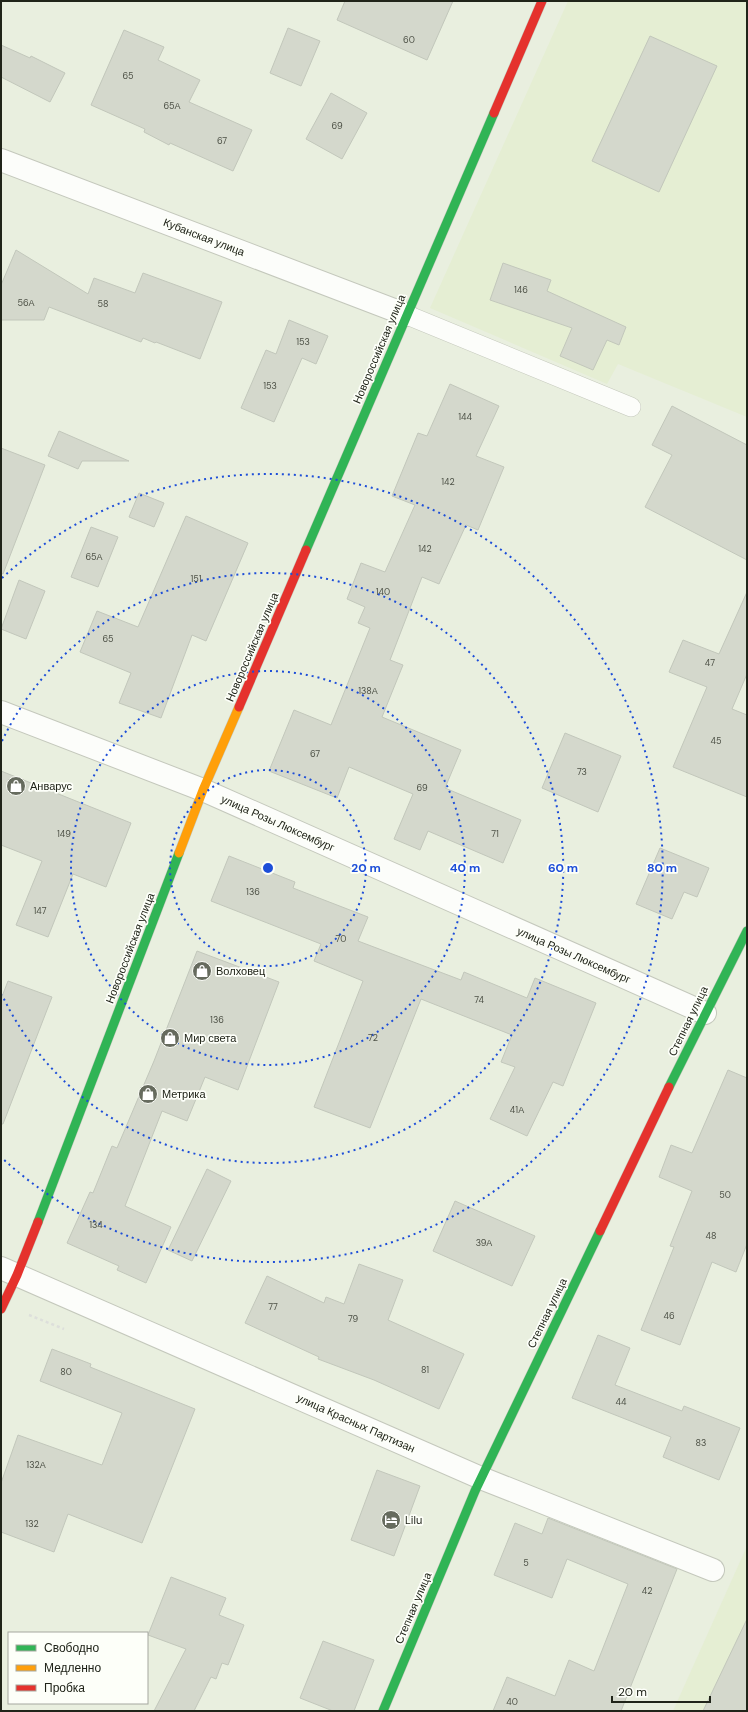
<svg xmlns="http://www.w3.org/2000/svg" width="748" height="1712" font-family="'DM Sans',sans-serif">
	<rect width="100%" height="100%" fill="#e9efdf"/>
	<g fill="#e5eed3">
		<path d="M 568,1 L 747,1 L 747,417 L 618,364 L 607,384 L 430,308 Z"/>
		<path d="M 747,1546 L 747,1711 L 673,1711 Z"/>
	</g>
	<g fill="#d4d8cc" stroke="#c2c7bb">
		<path d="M 345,1 L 453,1 L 427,60 L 337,20 Z"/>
		<path d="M 288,28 L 320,41 L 301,86 L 270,73 Z"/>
		<path d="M 124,30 L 164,47 L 158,60 L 200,80 L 189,102 L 252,130 L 233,171 L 170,143 L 169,145 L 144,132 L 145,129 L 91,105 Z"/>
		<path d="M 650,36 L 717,66 L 659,192 L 592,161 Z"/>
		<path d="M 1,45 L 30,58 L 31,56 L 65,73 L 50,102 L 1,77 Z"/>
		<path d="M 331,93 L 367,113 L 342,159 L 306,139 Z"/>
		<path d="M 16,250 L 88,294 L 94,278 L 135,293 L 143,273 L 222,302 L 200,359 L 156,342 L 155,343 L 143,338 L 141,342 L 49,307 L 44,320 L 1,320 L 1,285 Z"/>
		<path d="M 503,263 L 551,280 L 547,291 L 626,327 L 619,345 L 607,340 L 593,370 L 560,356 L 572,328 L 490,300 Z"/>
		<path d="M 289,320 L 328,336 L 316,364 L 302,358 L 274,422 L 241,408 L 266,350 L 276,354 Z"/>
		<path d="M 450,384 L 499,406 L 476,456 L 504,467 L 478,530 L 466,525 L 439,584 L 422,577 L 390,660 L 403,665 L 382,717 L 461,750 L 445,788 L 521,820 L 503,863 L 428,831 L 420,850 L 394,839 L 413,794 L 349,767 L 337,798 L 269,771 L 294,710 L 331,725 L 370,628 L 358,623 L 365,607 L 347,599 L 361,563 L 385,572 L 415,505 L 392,496 L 418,433 L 427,436 Z"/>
		<path d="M 672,406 L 747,445 L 747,560 L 645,507 L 672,455 L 652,445 Z"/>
		<path d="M 59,431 L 89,444 L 129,461 L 82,461 L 78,469 L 48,456 Z"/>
		<path d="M 1,448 L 45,465 L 3,574 L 1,573 Z"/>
		<path d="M 139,493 L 164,503 L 154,527 L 129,517 Z"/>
		<path d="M 186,516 L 248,543 L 206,641 L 192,635 L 161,718 L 119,703 L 131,673 L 80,652 L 97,611 L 138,627 Z"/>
		<path d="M 91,527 L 118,537 L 98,587 L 71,577 Z"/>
		<path d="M 19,580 L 45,591 L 26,639 L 1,629 Z"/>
		<path d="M 747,592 L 747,674 L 732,709 L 747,715 L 747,797 L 673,767 L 707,687 L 669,672 L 683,640 L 719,654 Z"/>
		<path d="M 565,733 L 621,756 L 598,812 L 542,788 Z"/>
		<path d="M 1,771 L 131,823 L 106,887 L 73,874 L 48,937 L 16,925 L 42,861 L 1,845 Z"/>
		<path d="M 660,848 L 709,868 L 697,897 L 684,892 L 672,919 L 636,904 Z"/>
		<path d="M 229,856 L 295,882 L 293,888 L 368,917 L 358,941 L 461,980 L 464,972 L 527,998 L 535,978 L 596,1003 L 563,1086 L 553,1082 L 527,1136 L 490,1119 L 515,1067 L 501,1062 L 512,1035 L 421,999 L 370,1128 L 314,1107 L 363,981 L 314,961 L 321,944 L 211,901 Z"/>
		<path d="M 197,951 L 279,982 L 238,1090 L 205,1077 L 187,1121 L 162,1111 L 125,1206 L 171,1227 L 146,1283 L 117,1270 L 119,1266 L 67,1243 L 90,1192 L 93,1193 L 112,1146 L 117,1148 L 154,1061 Z"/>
		<path d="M 8,981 L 52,997 L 3,1124 L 1,1124 L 1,999 Z"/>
		<path d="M 728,1070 L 747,1078 L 747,1244 L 736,1272 L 712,1262 L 680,1345 L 641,1330 L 674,1247 L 670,1246 L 692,1191 L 659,1177 L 671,1145 L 692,1153 Z"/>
		<path d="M 207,1169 L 231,1181 L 192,1261 L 168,1250 Z"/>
		<path d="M 455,1201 L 535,1236 L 512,1286 L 433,1251 Z"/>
		<path d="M 359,1264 L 403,1280 L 388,1320 L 464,1354 L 439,1409 L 374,1380 L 318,1359 L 319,1357 L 245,1323 L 267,1276 L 324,1303 L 326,1297 L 344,1304 Z"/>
		<path d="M 598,1335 L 630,1348 L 615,1385 L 682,1411 L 684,1406 L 740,1428 L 719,1480 L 663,1457 L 671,1437 L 572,1398 Z"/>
		<path d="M 52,1349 L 91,1364 L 90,1367 L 195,1409 L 142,1543 L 68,1514 L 54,1552 L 1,1532 L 1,1483 L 18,1435 L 102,1465 L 122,1413 L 40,1381 Z"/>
		<path d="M 377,1470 L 420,1486 L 394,1556 L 351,1540 Z"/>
		<path d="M 548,1518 L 677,1569 L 621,1711 L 493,1711 L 507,1677 L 555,1696 L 569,1660 L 594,1671 L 628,1584 L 567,1559 L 552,1598 L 494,1575 L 515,1523 L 542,1534 Z"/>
		<path d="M 171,1577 L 226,1598 L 219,1615 L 244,1625 L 228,1665 L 222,1663 L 216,1679 L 211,1677 L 194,1711 L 154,1711 L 186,1649 L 148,1635 Z"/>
		<path d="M 747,1619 L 747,1711 L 703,1711 Z"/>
		<path d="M 323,1641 L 374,1660 L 354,1711 L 333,1711 L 300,1698 Z"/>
	</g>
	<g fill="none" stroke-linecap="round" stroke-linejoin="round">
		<g stroke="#c4c8bc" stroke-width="20">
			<path id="lane" d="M 407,315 L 631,407"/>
		</g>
		<g stroke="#c4c8bc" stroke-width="24">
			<g id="street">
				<path d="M 1,160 L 407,315"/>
				<path d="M 1,712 L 203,790 L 705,1013"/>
				<path d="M 1,1268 L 481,1478 L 713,1570"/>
			</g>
		</g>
		<g stroke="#c4c8bc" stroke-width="10">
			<g id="fast">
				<path d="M 306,550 L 494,113"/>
				<path d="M 669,1087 L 747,931"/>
				<path d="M 38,1222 L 179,853"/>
				<path d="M 383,1711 L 475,1491 L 600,1231"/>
			</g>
		</g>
		<g stroke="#c4c8bc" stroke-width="10">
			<path id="slow" d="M 179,853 L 203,790 L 239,707"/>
		</g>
		<g stroke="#c4c8bc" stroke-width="10">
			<g id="jam">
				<path d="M 494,113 L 542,1"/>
				<path d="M 239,707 L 306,550"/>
				<path d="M 600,1231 L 669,1087"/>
				<path d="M 1,1309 L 17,1275 L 38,1222"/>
			</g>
		</g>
		<path stroke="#dddfdb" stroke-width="2.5" stroke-dasharray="3 3" stroke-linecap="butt" d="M 29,1315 L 64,1329"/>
		<use href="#lane" stroke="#fcfdfa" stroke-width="19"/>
		<use href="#street" stroke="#fcfdfa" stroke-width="22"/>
		<use href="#fast" stroke="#30b455" stroke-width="9"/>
		<use href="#slow" stroke="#ff9f0a" stroke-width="9"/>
		<use href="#jam" stroke="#e5322d" stroke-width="9"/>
	</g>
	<g fill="none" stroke="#1d4ed8" stroke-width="2" stroke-dasharray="2 4">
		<circle cx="268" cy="868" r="98"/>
		<circle cx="268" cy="868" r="197"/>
		<path d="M2 741A295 295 0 1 1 2 995"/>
		<path d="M2 578A394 394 0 1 1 2 1158"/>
	</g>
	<defs>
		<g id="shop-disc" transform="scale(1)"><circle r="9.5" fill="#666b5e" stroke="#fdfff9"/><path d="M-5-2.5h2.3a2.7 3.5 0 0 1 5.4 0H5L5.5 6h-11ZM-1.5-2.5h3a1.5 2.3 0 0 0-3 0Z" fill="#fff"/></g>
		<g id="hotel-disc" transform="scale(1)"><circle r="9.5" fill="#666b5e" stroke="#fdfff9"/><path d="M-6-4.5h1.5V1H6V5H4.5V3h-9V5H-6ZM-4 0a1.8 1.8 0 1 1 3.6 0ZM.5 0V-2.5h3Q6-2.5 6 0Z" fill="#fff"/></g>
	</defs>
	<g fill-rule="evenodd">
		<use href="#shop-disc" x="16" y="786"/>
		<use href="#shop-disc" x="202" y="971"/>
		<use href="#shop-disc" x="170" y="1038"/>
		<use href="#shop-disc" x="148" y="1094"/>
		<use href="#hotel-disc" x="391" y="1520"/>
	</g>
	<g text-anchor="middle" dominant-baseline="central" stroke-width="3.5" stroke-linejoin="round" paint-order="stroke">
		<g font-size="9" fill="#4d5146">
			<text x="409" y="40">60</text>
			<text x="128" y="76">65</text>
			<text x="172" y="106">65А</text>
			<text x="337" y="126">69</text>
			<text x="222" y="141">67</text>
			<text x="521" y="290">146</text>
			<text x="26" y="303">56А</text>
			<text x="103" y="304">58</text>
			<text x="303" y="342">153</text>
			<text x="270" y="386">153</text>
			<text x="465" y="417">144</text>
			<text x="448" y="482">142</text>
			<text x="425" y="549">142</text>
			<text x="94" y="557">65А</text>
			<text x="196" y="579">151</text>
			<text x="383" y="592">140</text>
			<text x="108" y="639">65</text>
			<text x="710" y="663">47</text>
			<text x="368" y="691">138А</text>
			<text x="716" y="741">45</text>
			<text x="315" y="754">67</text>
			<text x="582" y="772">73</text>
			<text x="422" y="788">69</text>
			<text x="64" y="834">149</text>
			<text x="495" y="834">71</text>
			<text x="253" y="892">136</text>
			<text x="40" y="911">147</text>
			<text x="341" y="939">70</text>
			<text x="479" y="1000">74</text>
			<text x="217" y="1020">136</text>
			<text x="373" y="1038">72</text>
			<text x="517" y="1110">41А</text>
			<text x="725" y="1195">50</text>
			<text x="96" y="1225">134</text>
			<text x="711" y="1236">48</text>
			<text x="484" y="1243">39А</text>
			<text x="273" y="1307">77</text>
			<text x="669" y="1316">46</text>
			<text x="353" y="1319">79</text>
			<text x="425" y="1370">81</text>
			<text x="66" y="1372">80</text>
			<text x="621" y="1402">44</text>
			<text x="701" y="1443">83</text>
			<text x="36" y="1465">132А</text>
			<text x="32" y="1524">132</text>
			<text x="526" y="1563">5</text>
			<text x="647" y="1591">42</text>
			<text x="512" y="1702">40</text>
		</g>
		<g font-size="11" fill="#202419" stroke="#fdfff9">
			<text transform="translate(204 237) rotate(21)">Кубанская улица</text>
			<text transform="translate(379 349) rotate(-67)">Новороссийская улица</text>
			<text transform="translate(252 647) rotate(-67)">Новороссийская улица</text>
			<text transform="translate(278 823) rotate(24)">улица Розы Люксембург</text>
			<text transform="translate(130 948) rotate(-69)">Новороссийская улица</text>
			<text transform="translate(574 955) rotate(24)">улица Розы Люксембург</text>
			<text transform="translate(688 1021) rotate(-64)">Степная улица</text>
			<text transform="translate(547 1313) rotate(-64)">Степная улица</text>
			<text transform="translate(356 1423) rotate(24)">улица Красных Партизан</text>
			<text transform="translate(413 1608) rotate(-67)">Степная улица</text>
		</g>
		<g font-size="11" fill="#202419" stroke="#fdfff9" text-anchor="start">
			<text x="30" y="786">Анварус</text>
			<text x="216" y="971">Волховец</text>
			<text x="184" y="1038">Мир света</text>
			<text x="162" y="1094">Метрика</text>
			<text x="405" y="1520">Lilu</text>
		</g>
	</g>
	<circle cx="268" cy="868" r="6" fill="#1d4ed8" stroke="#fdfff9" stroke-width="2"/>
	<g font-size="12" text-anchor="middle" font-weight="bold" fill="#1d4ed8" stroke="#fdfff9" stroke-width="3.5" stroke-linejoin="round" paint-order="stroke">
		<text x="366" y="872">20 m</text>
		<text x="465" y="872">40 m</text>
		<text x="563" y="872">60 m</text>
		<text x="662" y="872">80 m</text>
	</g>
	<rect width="748" height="1712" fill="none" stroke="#202419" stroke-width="4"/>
	<rect x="8" y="1632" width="140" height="72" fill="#fdfff9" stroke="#a5a79f"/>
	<rect x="16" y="1645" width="20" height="6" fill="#30b455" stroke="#a5a79f"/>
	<text x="44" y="1652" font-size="12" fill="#202419">Свободно</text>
	<rect x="16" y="1665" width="20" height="6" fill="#ff9f0a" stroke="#a5a79f"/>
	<text x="44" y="1672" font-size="12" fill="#202419">Медленно</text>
	<rect x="16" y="1685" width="20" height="6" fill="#e5322d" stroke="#a5a79f"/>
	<text x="44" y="1692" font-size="12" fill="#202419">Пробка</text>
	<path d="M612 1696v6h98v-6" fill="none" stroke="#202419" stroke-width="2"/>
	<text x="618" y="1696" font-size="12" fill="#202419" stroke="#fdfff9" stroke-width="3" paint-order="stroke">20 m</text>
</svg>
